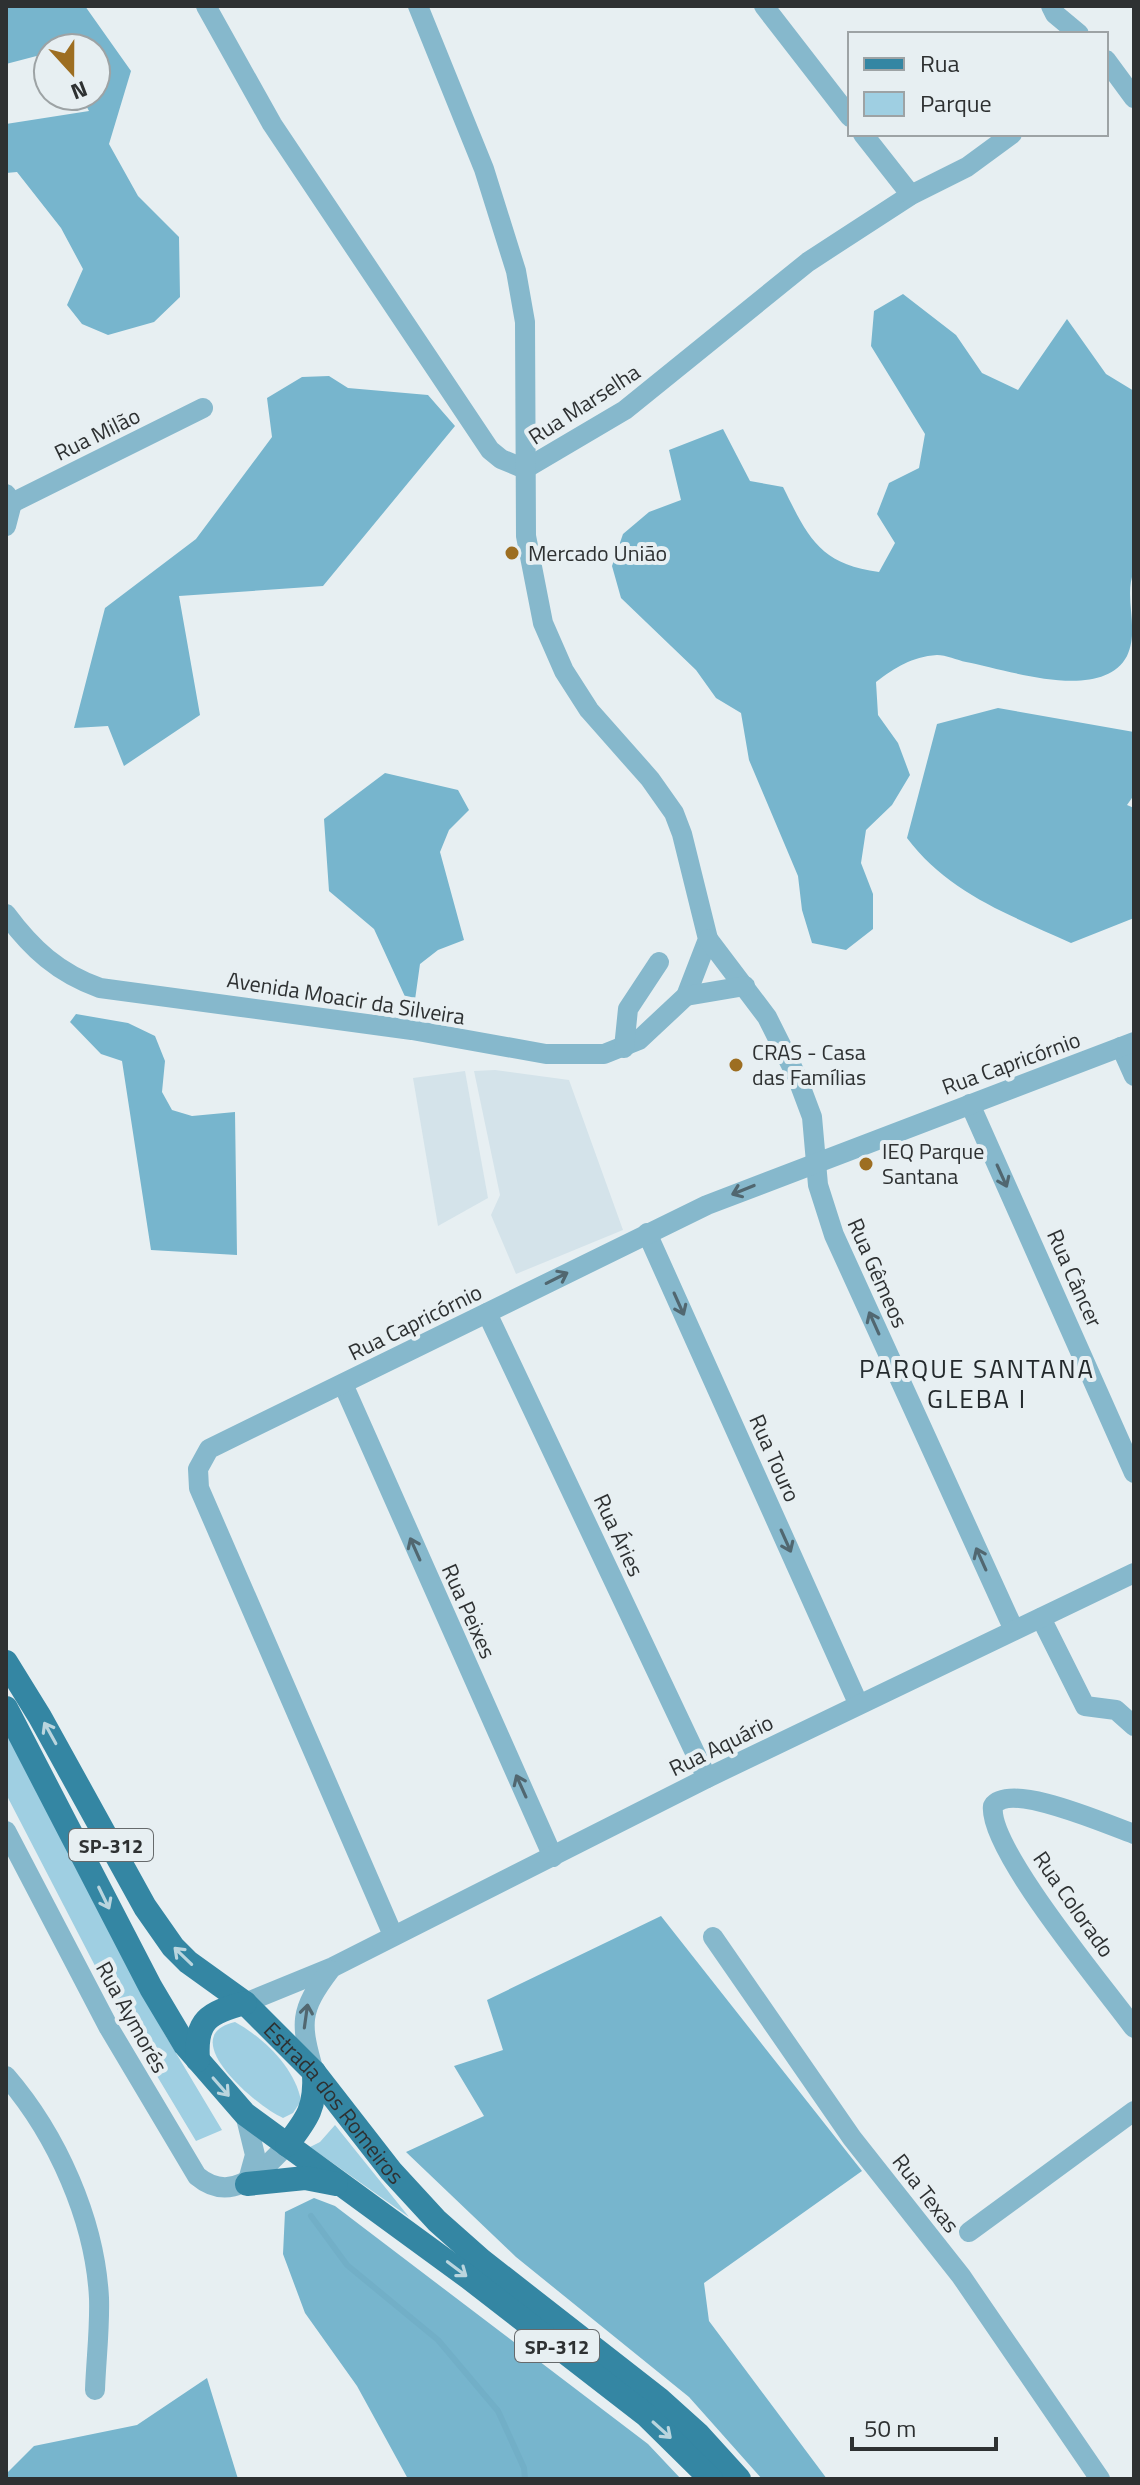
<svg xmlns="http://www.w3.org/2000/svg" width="1140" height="2485" font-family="'Titillium Web',sans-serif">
	<rect width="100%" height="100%" fill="#e7eff2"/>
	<g fill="#d4e3ea">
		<path d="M 495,1070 L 569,1080 L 623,1230 L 516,1274 L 491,1215 L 500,1195 L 474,1071 Z"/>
		<path d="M 465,1071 L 488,1198 L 438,1226 L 413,1078 Z"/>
	</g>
	<g fill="#9fcfe2">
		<path d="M 6,1732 L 164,2033 L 222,2130 L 196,2141 L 121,2016 L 6,1794 Z"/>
		<path d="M 235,2022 C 264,2038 295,2068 301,2101 L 293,2113 L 283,2118 C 257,2107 173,2036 235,2022 Z"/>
		<path d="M 335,2125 L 409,2217 L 310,2147 L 320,2142 Z"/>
	</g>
	<g fill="#77b5cd">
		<path d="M 6,6 L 85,6 L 131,71 L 109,144 L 138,196 L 179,237 L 180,297 L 154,322 L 108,335 L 82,324 L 67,305 L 83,269 L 61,228 L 17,172 L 6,173 L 6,124 L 89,111 L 81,96 L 96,96 L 96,48 L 48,48 L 48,53 L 6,64 Z"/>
		<path d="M 903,294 L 956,335 L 982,373 L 1018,390 L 1067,319 L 1106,374 L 1134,391 L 1134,571 C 1123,597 1140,629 1127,656 C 1102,703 1008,670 966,662 C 957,660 946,655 937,655 C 911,657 896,667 876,682 L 878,715 L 898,743 L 910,775 L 892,805 L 866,830 L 861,863 L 873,894 L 873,929 L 846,950 L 812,943 L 802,910 L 798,876 L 749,760 L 741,713 L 716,698 L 696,670 L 621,598 L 612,566 L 623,534 L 649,512 L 681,500 L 669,450 L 723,429 L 750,481 L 783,487 C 808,537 819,564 879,572 L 895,543 L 877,514 L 889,483 L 919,468 L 925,434 L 871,346 L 874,311 Z"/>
		<path d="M 329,376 L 348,388 L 428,395 L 455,426 L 323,586 L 179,596 L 200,715 L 124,766 L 108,726 L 74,728 L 105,608 L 196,539 L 272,437 L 267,398 L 302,377 Z"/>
		<path d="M 998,708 L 1134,732 L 1134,795 L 1127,805 L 1134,808 L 1134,918 L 1071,943 C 1010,915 948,893 907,838 L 937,724 Z"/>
		<path d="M 385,773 L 458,790 L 469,810 L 449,830 L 440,852 L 464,940 L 438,950 L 420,964 L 413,1014 L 374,929 L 329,891 L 324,819 Z"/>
		<path d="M 76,1014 L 128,1023 L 155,1036 L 165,1061 L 162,1092 L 172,1110 L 192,1116 L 235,1112 L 237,1255 L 151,1250 L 122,1061 L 101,1054 L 70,1022 Z"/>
		<path d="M 661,1916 L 862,2171 L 704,2283 L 709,2321 L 827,2479 L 762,2479 L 689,2397 L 516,2257 L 406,2152 L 484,2116 L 454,2066 L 503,2050 L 487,2000 Z"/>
		<path d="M 314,2198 L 335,2206 L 648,2444 L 681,2479 L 408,2479 L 357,2386 L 305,2313 L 283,2254 L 285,2212 Z"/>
		<path d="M 207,2378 L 238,2479 L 6,2479 L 6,2474 L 34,2446 L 137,2425 Z"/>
	</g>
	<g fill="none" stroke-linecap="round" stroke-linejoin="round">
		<path stroke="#72afc7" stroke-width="6" d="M 311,2216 L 347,2265 L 438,2340 L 498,2411 L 524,2468 L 525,2479"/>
		<g stroke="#86b8cc" stroke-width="20">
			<path d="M 206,6 L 272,124 L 490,450 L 501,459 L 525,469 L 625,410 L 808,262 L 911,195 L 967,167 L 1012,134"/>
			<path d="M 764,6 L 850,117"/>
			<path d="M 1051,6 L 1055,14 L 1079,34"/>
			<path d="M 1106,60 L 1134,98"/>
			<path d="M 863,134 L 911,195"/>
			<path d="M 6,494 L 12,503 L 6,526"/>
			<path d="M 12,503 L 203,408"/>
			<path d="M 6,914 C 32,949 58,973 100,988 L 412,1030 L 546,1054 L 604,1054 L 639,1040 L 686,996 L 708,939 L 682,834 L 674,813 L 650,779 L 589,710 L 564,671 L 543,623 L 526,536 L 525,322 L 516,271 L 484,169 L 418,6"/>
			<path d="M 708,939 L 767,1017 L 797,1077 L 812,1117 L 818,1185 L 834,1235 L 1014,1630"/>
			<path d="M 686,996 L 745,986"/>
			<path d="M 1121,1047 L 1134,1076"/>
			<path d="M 624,1048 L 628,1009 L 659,962"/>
			<path d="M 970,1104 L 1134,1473"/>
			<path d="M 647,1233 L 858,1703"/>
			<path d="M 487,1313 L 707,1778"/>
			<path d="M 343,1384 L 553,1857"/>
			<path d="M 1041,1618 L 1085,1706 L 1116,1710 L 1134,1726"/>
			<path d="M 6,1831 L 109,2028 L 197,2176 C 233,2206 262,2170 287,2145"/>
			<path d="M 1134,1834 C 1108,1825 1010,1781 993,1806 C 987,1848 1105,1988 1134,2028"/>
			<path d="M 393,1935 L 199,1488 L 198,1469 L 209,1449 L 707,1205 L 1134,1042"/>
			<path d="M 713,1937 L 852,2138 L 961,2276 L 1100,2479"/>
			<path d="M 245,2003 L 333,1967 L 707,1778 L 1134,1573"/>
			<path d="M 314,2072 C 300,2023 299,2011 330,1970"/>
			<path d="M 6,2076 C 57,2135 95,2220 99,2298 C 100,2329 96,2360 95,2390"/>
			<path d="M 245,2114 L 255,2155 L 247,2184"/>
			<path d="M 969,2232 L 1134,2111"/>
		</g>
		<g stroke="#3486a3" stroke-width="24">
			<path id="s1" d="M 6,1662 L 40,1717 L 145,1907 L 173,1947 L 188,1962 L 245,2003 L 314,2072 L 391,2171 L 437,2221 L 481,2260 L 659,2399 L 699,2435 L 739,2479"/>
			<path d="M 6,1708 L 151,1988 L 185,2045 L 245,2114 L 468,2277 L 646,2415 L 711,2479"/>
			<path d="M 198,2060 C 195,2020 208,2013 245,2003"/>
			<path d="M 287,2145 C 308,2118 316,2107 314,2072"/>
			<path d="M 247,2184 L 305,2178 L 336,2184"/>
		</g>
	</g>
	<defs><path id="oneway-shaft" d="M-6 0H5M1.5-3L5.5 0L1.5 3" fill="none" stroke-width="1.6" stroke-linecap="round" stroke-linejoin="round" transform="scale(2)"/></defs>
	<g stroke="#516770">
		<use href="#oneway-shaft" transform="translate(1002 1176) rotate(66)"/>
		<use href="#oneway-shaft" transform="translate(743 1190) rotate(158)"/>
		<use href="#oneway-shaft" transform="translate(557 1278) rotate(-27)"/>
		<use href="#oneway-shaft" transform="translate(679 1304) rotate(66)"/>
		<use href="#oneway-shaft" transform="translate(874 1323) rotate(-114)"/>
		<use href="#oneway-shaft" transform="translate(786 1541) rotate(66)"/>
		<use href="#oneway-shaft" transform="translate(415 1549) rotate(-114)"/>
		<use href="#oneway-shaft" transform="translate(981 1559) rotate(-114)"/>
		<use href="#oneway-shaft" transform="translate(521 1786) rotate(-114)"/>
		<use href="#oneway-shaft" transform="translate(306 2016) rotate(-82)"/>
	</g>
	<g stroke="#bad5de">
		<use href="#oneway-shaft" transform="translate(50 1733) rotate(-119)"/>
		<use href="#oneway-shaft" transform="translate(104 1898) rotate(64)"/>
		<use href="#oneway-shaft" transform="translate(183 1956) rotate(-136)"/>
		<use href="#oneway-shaft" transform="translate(221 2087) rotate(49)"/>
		<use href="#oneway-shaft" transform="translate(457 2269) rotate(37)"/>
		<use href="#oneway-shaft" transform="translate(662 2430) rotate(42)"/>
	</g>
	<g fill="#9d6e21" stroke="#e7eff2" stroke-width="3">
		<circle cx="512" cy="553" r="8"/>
		<circle cx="736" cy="1065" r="8"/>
		<circle cx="866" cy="1164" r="8"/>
	</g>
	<g text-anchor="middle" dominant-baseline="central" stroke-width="8" stroke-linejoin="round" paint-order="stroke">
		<g fill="#e7eff2" stroke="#666a6c" stroke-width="2">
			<rect x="69" y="1829" width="84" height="32" rx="6"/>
			<rect x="515" y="2330" width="84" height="32" rx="6"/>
		</g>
		<g font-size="20" font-weight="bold" fill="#2e3132">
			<text x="111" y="1845">SP-312</text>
			<text x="557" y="2346">SP-312</text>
		</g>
		<g font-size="22" fill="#2e3132" stroke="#e7eff2">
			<text transform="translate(584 404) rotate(-33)">Rua Marselha</text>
			<text transform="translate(97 434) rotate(-26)">Rua Milão</text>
			<text transform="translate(346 998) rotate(9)">Avenida Moacir da Silveira</text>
			<text transform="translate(1011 1063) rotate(-20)">Rua Capricórnio</text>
			<text transform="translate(878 1273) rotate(66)">Rua Gêmeos</text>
			<text transform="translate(1075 1278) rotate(66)">Rua Câncer</text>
			<text transform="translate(415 1322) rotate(-26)">Rua Capricórnio</text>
			<text transform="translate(775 1458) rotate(66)">Rua Touro</text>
			<text transform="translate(619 1535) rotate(65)">Rua Áries</text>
			<text transform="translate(469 1611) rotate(66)">Rua Peixes</text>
			<text transform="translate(721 1745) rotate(-26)">Rua Aquário</text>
			<text transform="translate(1074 1904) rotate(55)">Rua Colorado</text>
			<text transform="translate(132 2017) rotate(61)">Rua Aymorés</text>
			<text stroke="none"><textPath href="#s1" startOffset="556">Estrada dos Romeiros</textPath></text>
			<text transform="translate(926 2193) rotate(52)">Rua Texas</text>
		</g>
		<g font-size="22" fill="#2e3132" stroke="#e7eff2" text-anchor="start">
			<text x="528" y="553">Mercado União</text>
			<text x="752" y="1052">CRAS - Casa<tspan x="752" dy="25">das Famílias</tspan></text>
			<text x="882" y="1151">IEQ Parque<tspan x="882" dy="25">Santana</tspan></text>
		</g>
		<g font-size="26" letter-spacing="2" fill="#242a2d" stroke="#e7eff2">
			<text x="977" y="1368">PARQUE SANTANA<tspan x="977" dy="30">GLEBA I</tspan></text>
		</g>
	</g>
	<rect width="1140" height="2485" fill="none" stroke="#2e3132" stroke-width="16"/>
	<rect x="848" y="32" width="260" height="104" fill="#e7eff2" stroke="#9da3a5" stroke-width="2"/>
	<rect x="864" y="58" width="40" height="12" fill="#3486a3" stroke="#9da3a5" stroke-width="2"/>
	<text x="920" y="72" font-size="24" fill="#2e3132">Rua</text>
	<rect x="864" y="92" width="40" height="24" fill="#9fcfe2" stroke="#9da3a5" stroke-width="2"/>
	<text x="920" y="112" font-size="24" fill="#2e3132">Parque</text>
	<g transform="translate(72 72) rotate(159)"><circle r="38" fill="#e7eff2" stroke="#9da3a5" stroke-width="2"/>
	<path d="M0-6L14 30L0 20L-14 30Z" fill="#9d6e21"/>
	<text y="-12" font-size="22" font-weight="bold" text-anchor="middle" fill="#2e3132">N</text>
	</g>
	<path d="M852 2437v12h144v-12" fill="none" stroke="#2e3132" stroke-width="4"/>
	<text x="864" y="2437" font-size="24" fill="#2e3132" stroke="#e7eff2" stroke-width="6" paint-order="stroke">50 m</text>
</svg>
